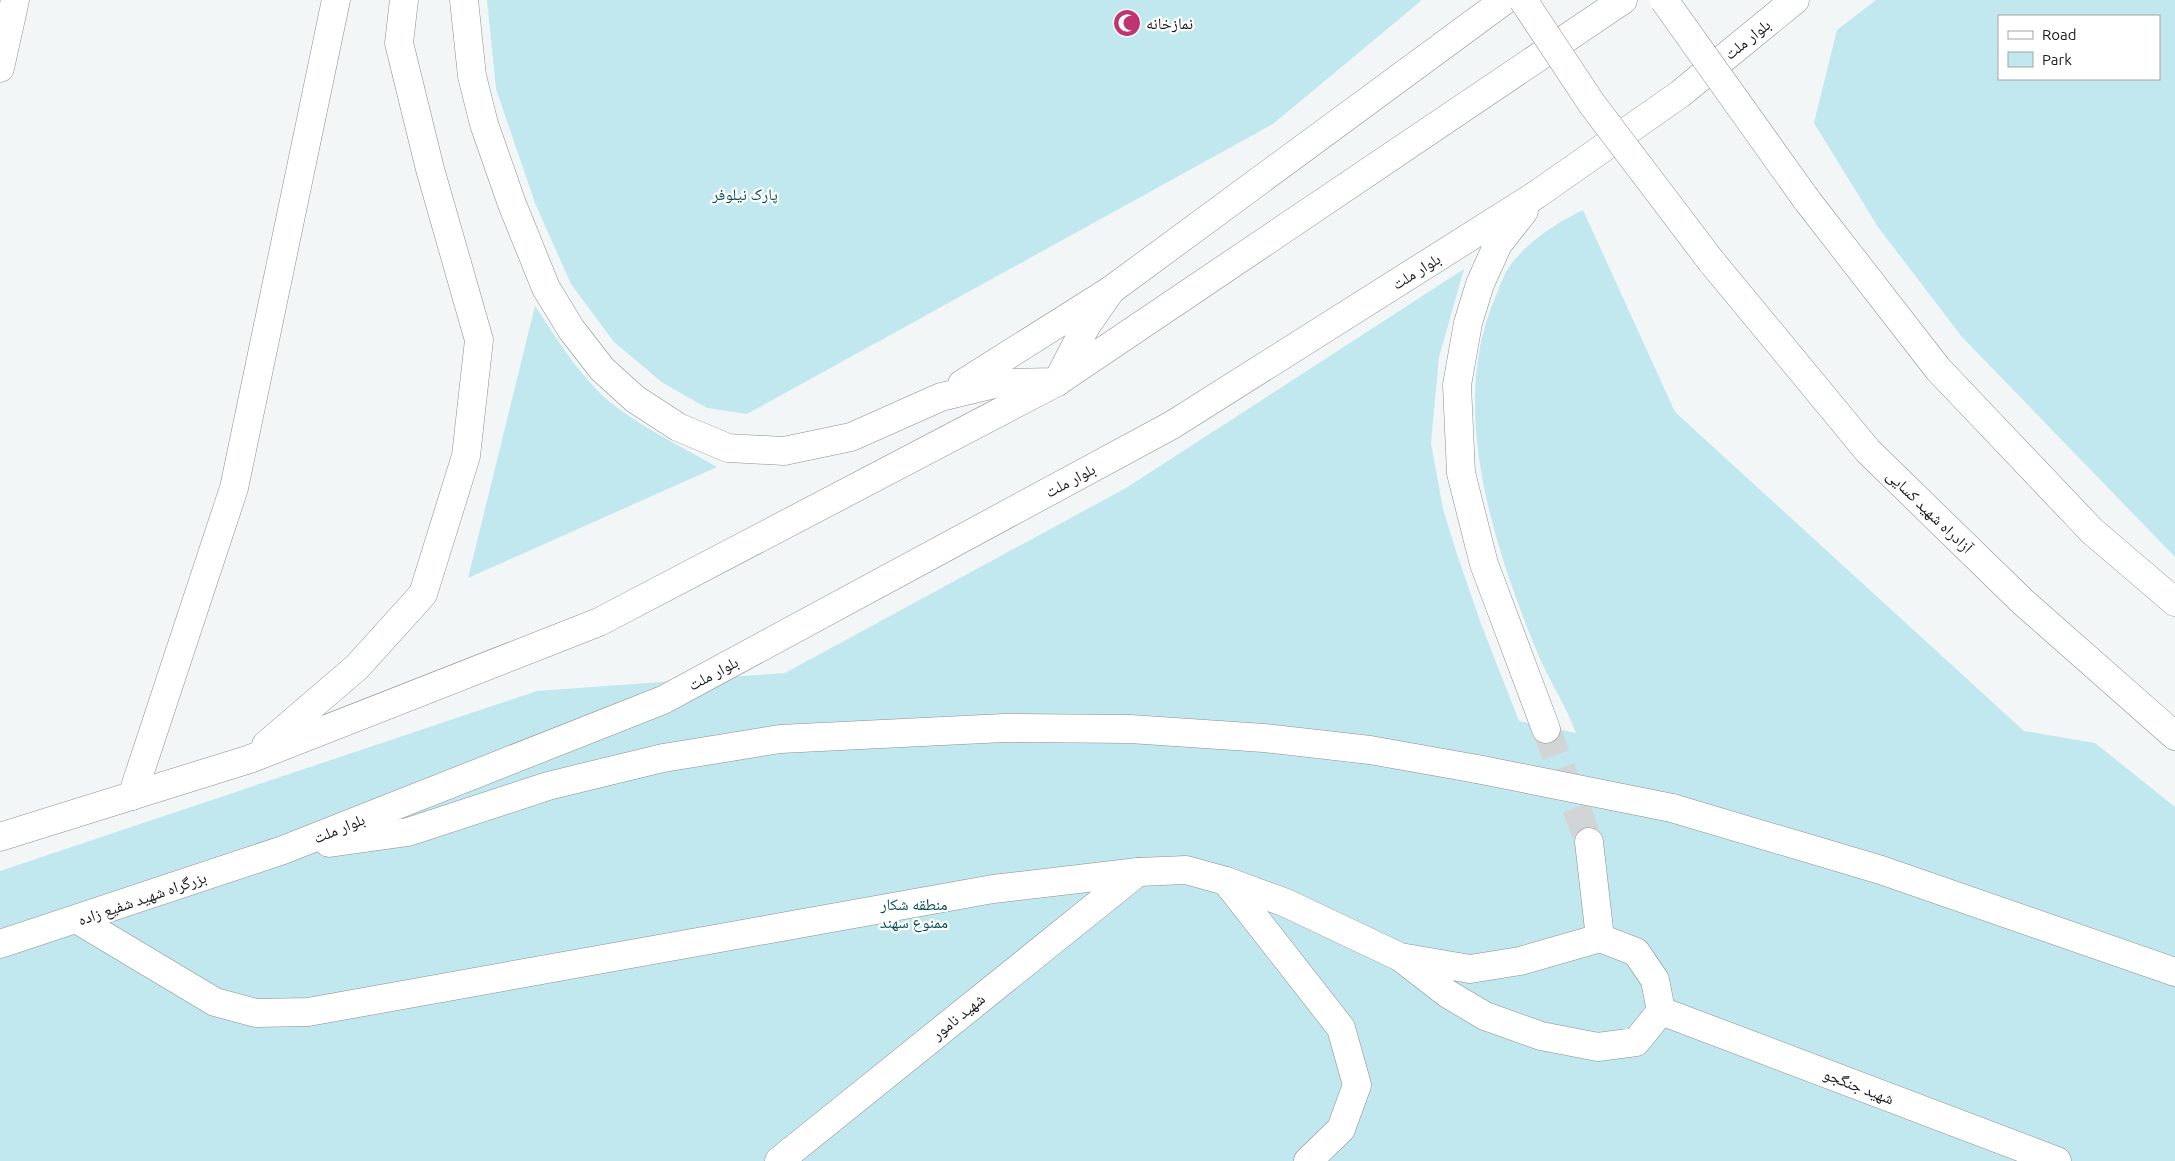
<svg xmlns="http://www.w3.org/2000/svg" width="2175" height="1161" font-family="Ubuntu,'Noto Naskh Arabic',sans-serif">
	<rect width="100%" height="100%" fill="#f2f6f7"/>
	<g fill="#c1e8ee" fill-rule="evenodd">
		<path d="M 487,0 L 1422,0 L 1273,124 L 747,414 L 707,408 L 663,383 L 614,342 L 571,284 L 535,203 L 496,89 Z"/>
		<path d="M 1876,0 L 2175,0 L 2175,557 L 1962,337 L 1878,227 L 1814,123 L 1837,30 ZM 1999,16 L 2159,16 L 2159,79 L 1999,79 Z"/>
		<path d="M 1583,210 L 1675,412 L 2024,731 L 2095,743 L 2175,807 L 2175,1161 L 0,1161 L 0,871 L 537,691 L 785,673 L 1126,488 L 1464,269 L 1439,357 L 1431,443 L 1443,509 L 1456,551 L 1481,624 L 1519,721 L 1576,733 C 1565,703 1546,676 1535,647 C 1493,543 1448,407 1495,298 C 1499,289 1503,276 1509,267 C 1528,241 1555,224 1583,210 Z"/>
		<path d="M 535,306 C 557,339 580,377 611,403 C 643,428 682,447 717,467 L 468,578 Z"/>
	</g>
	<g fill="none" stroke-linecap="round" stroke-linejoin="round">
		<path stroke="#d1d5d6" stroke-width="28" stroke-dasharray="28 14" stroke-linecap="butt" d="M 1546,729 L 1589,842"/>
		<g stroke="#8b8f8f" stroke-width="29">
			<g id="street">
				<path d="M 0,68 L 15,0"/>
				<path d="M 132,796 L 234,488 L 336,0"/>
				<path d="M 1226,881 L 1341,1028 L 1357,1085 L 1341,1129 L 1308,1161"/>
			</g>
		</g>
		<g stroke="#8b8f8f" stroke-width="29">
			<g id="secondary">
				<path d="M 78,920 L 215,1002 L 256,1013 L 308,1012 L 993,889 L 1138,872 L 1186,870 L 1226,881 L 1286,903 L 1400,957 L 1448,994 L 1485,1016 L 1541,1036 L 1598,1047 L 1636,1042 L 1661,1011 L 1655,980 L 1636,952 L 1600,938 L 1520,961 L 1470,969 L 1400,957"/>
				<path d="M 1661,1011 L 2057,1161"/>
				<path d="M 779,1161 L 1138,872"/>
			</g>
		</g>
		<g stroke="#8b8f8f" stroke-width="29">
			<g id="highway">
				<path d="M 464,0 L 472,76 L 484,124 L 512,204 L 546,288 L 571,329 L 602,369 L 635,399 L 678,427 L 728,448 L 784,451 L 851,437 L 941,397 L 999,383 L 1057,382 L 1086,326 L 1111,290"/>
				<path d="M 1806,199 L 1938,369 L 2092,531 L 2175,602"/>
				<path d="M 1524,211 L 1498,244 L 1480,284 L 1468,323 L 1457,385 L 1461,473 L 1484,564 L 1546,729"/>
				<path d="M 1711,261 L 1868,451 L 2023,602 L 2175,736"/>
				<path d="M 962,384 L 1111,290 L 1505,0"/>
				<path d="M 266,745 L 357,667 L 423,594 L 466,456 L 479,340 L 430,169 L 399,43 L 404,0"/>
				<path d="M 1672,808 L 1881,870 L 2175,972"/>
				<path d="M 0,837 L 250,759 L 599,622 L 1057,382 L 1623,0"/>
				<path d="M 1589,842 L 1600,938"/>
				<path d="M 329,843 L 408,832 L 548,786 L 663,758 L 780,739 L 1004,728 L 1130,729 L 1264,738 L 1370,750 L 1477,769"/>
				<path d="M 0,944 L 283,850 L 663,700 L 1172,425 L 1536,195 L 1680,94 L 1795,0"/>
			</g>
		</g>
		<use href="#street" stroke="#fff" stroke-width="28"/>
		<use href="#secondary" stroke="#fff" stroke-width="28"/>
		<use href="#highway" stroke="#fff" stroke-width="28"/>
		<g stroke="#8b8f8f" stroke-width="29" stroke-linecap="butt">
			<g id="highway-bridge">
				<path d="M 1523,0 L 1592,104 L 1711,261"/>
				<path d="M 1664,0 L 1806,199"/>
				<path d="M 1477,769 L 1672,808"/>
			</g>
		</g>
		<use href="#highway-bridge" stroke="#fff" stroke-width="28"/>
	</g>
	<defs>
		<g id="mosque-disc" transform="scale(1.4375)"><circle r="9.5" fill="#be3571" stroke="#fff"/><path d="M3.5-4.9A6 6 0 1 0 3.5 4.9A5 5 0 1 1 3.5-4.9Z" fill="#fff"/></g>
	</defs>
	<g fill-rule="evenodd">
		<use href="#mosque-disc" x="1127" y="23"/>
	</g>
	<g text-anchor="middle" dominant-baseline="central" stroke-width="4.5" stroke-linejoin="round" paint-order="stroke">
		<g font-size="16" fill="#181919" stroke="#fff" text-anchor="start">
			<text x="1146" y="23">نمازخانه</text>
		</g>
		<g font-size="16" fill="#181919" stroke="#fff">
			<text transform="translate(1747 39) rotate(-39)">بلوار ملت</text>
			<text transform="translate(1416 271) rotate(-32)">بلوار ملت</text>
			<text transform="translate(1070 480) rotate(-28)">بلوار ملت</text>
			<text transform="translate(1930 511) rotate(44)">آزادراه شهید کسایی</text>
			<text transform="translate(713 673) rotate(-28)">بلوار ملت</text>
			<text transform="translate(339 828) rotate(-22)">بلوار ملت</text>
			<text transform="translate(142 898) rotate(-19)">بزرگراه شهید شفیع زاده</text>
			<text transform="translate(958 1016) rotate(-39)">شهید نامور</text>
			<text transform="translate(1859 1086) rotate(21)">شهید جنگجو</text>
		</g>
		<g font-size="16" fill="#094e56" stroke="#fff">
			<text x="745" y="194">پارک نیلوفر</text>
			<text x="914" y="904">منطقه شکار<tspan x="914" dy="18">ممنوع سهند</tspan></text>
		</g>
	</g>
	<rect x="1998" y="15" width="162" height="65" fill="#ffffff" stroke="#a3a3a3"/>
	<rect x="2008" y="31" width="25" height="8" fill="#ffffff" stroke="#a3a3a3"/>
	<text x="2042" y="40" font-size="15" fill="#181919">Road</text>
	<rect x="2008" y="52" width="25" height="15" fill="#c1e8ee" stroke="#a3a3a3"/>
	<text x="2042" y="65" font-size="15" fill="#181919">Park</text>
</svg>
